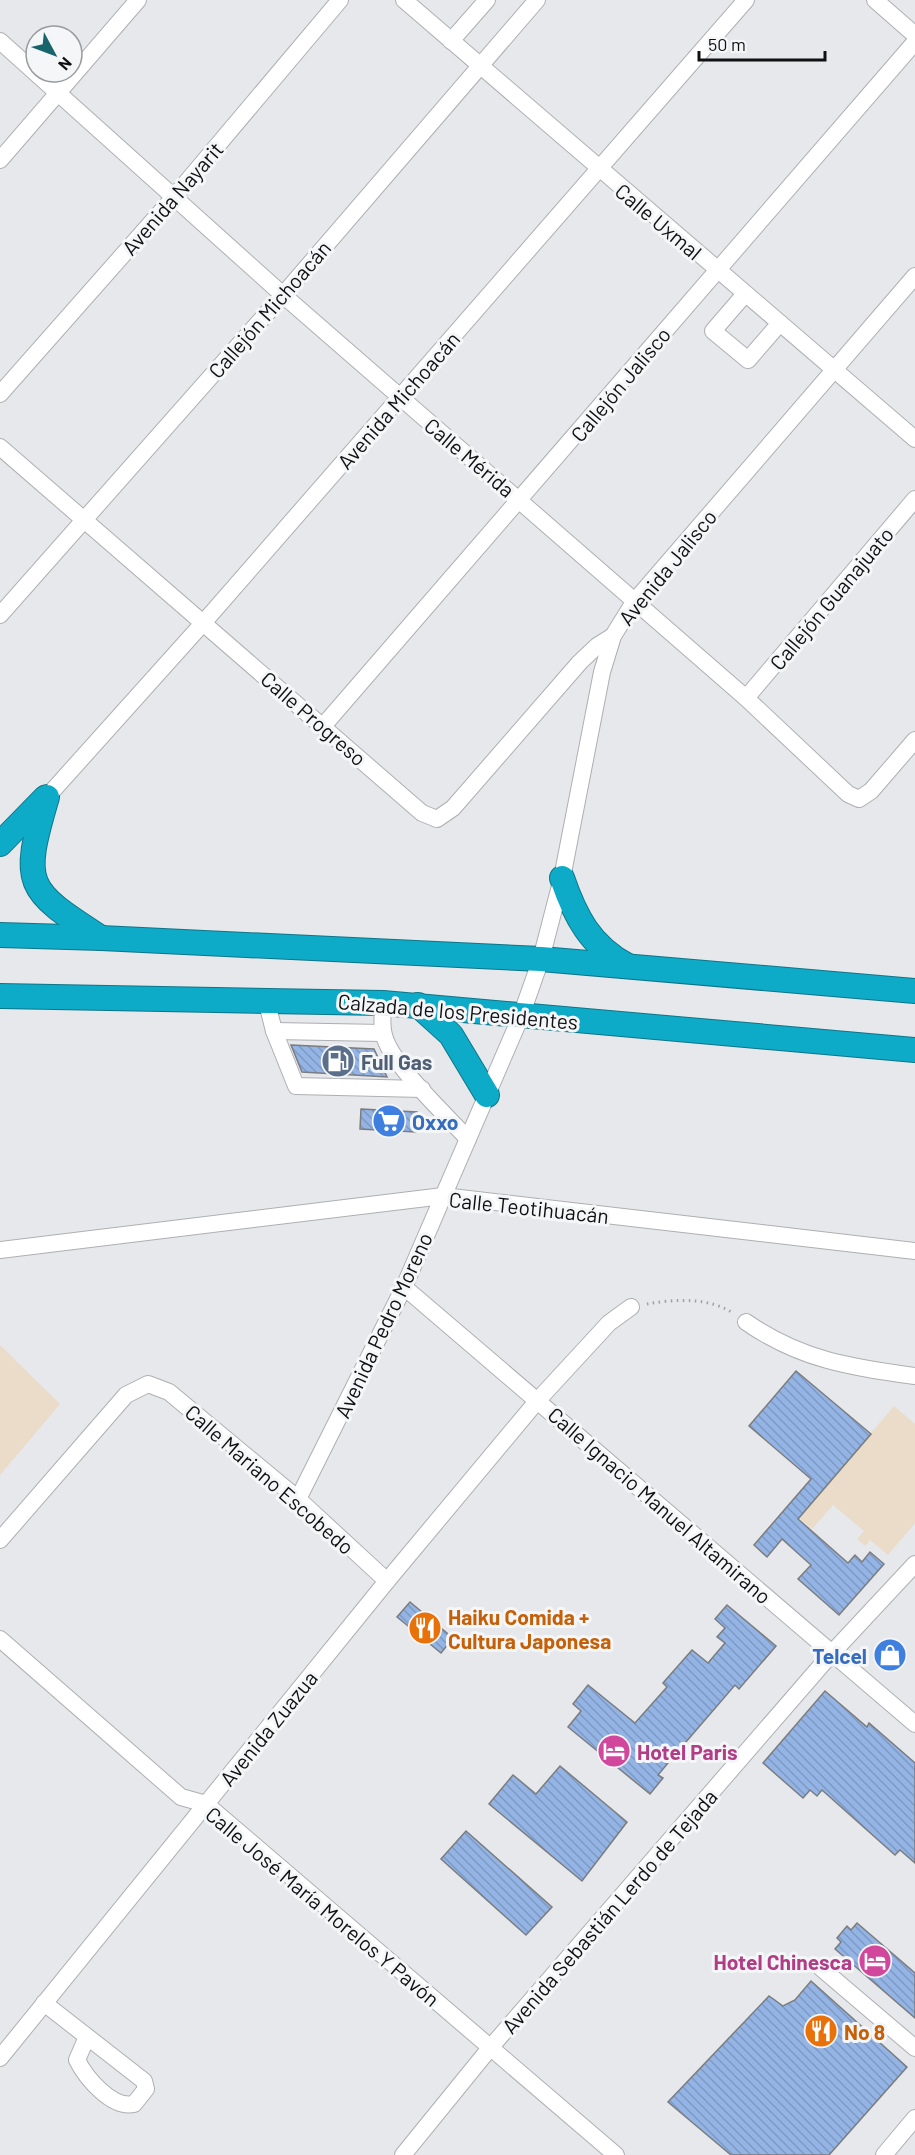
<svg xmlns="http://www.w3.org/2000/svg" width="915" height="2155" font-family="Barlow,sans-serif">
	<defs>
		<pattern id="building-back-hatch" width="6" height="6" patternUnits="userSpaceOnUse" patternTransform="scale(1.5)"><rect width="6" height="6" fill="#93b4e4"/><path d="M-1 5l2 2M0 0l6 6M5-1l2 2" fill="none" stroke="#7e9ac3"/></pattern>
	</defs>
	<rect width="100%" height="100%" fill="#e7e8eb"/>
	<g fill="#ebdcc9">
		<path d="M 0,1345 L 60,1404 L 0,1475 Z"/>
		<path d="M 894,1406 L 915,1424 L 915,1523 L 888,1555 L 870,1540 L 865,1546 L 857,1539 L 864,1531 L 833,1505 L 812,1529 L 799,1518 Z"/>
	</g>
	<g fill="url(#building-back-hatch)" stroke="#7b7c7f" stroke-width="1.5">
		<path d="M 291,1045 L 374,1049 L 387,1077 L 302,1072 Z"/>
		<path d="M 361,1109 L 417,1112 L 416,1132 L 360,1129 Z"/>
		<path d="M 796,1371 L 871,1434 L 798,1519 L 848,1563 L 855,1555 L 862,1562 L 870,1552 L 884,1564 L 839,1615 L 798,1579 L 811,1565 L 782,1539 L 767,1557 L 754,1545 L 811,1479 L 749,1426 Z"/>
		<path d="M 410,1602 L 453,1638 L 441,1653 L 397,1617 Z"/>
		<path d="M 727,1605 L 776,1646 L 739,1689 L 735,1685 L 673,1757 L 658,1775 L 663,1778 L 650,1794 L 568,1727 L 581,1711 L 573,1704 L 588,1685 L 635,1723 L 667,1687 L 663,1683 L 692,1650 L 708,1663 L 725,1643 L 717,1637 L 725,1628 L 715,1619 Z"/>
		<path d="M 825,1691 L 867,1727 L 869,1723 L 915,1763 L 915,1863 L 900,1850 L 895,1855 L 822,1790 L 817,1796 L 810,1790 L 803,1798 L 763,1763 Z"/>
		<path d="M 560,1766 L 627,1822 L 582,1881 L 489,1804 L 513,1775 L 536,1794 Z"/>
		<path d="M 466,1831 L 552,1907 L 526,1935 L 441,1859 Z"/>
		<path d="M 857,1923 L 915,1973 L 915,2018 L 835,1949 L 841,1942 L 837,1938 L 847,1926 L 851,1930 Z"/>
		<path d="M 811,1981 L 907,2067 L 829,2155 L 731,2155 L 668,2102 L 769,1996 L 783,2006 L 795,2000 Z"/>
	</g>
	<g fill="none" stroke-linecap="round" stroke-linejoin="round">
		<g stroke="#aeafb2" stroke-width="18">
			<g id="minor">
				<path d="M 404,0 L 915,439"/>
				<path d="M 875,0 L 915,35"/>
				<path d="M 0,41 L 283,295 L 746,698 L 848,794 L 859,799 L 871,791 L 915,740"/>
				<path d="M 451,41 L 487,0"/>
				<path d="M 0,160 L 138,0"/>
				<path d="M 745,294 L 713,331 L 748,360 L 780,323"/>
				<path d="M 0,394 L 174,197 L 340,0"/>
				<path d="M 0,447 L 422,813 L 437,819 L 453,808 L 580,662 L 597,646 L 613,636"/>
				<path d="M 0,615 L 283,295 L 537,0"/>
				<path d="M 746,698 L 915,499"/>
				<path d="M 324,725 L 915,42"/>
				<path d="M 47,797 L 204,622 L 746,0"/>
				<path d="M 266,999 L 274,1031 L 296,1086 L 422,1089"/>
				<path d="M 383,1003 C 383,1013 381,1025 384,1035 C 390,1063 447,1116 468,1139"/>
				<path d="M 274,1031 L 383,1033"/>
				<path d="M 0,1250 L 443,1196 L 915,1251"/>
				<path d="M 404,1287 L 915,1724"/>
				<path d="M 746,1322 C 801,1360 850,1367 915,1376"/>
				<path d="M 298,1499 L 404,1287 L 521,1016 L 541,959 L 562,878 L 602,672 L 613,636 L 634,602 L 915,276"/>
				<path d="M 0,1540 L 126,1395 L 148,1384 L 169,1392 L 298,1499 L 387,1581"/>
				<path d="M 0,1639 L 181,1797 L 206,1804 L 616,2155"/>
				<path d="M 821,1968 L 915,2048"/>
				<path d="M 44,2003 L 144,2081 L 146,2089 L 134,2104 C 112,2109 86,2078 77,2060 L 86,2039"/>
				<path d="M 0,2058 L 387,1581 L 538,1400 L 609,1323 L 631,1307"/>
				<path d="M 403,2155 L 490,2048 L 832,1653 L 915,1564"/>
				<path d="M 884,2155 L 915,2118"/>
			</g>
		</g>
		<g stroke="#0e7588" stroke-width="26">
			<g id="highway">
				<path d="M 47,797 C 21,885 25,889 101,938"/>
				<path d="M 0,844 L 45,798"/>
				<path d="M 562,878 C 575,916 590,946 628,966"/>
				<path d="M 0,935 L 101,938 L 541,959 L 915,991"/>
				<path d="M 0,996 L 383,1003 L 915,1050"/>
				<path d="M 418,1005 L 451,1035 L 487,1095"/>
			</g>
		</g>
		<path stroke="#9fa0a2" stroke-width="3" stroke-dasharray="1.5 4.5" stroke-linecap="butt" d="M 647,1304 C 674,1299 711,1297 734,1314"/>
		<use href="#minor" stroke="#fff" stroke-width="16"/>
		<use href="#highway" stroke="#0dabc8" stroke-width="24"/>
	</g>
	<defs>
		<g id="fuel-disc" transform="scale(1.725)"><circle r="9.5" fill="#5c6f8a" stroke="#f4f6f8"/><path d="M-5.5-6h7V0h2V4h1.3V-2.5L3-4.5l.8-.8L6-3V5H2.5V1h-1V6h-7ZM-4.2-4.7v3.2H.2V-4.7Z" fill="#fff"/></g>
		<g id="supermarket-disc" transform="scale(1.725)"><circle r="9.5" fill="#3f7fe0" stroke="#f4f6f8"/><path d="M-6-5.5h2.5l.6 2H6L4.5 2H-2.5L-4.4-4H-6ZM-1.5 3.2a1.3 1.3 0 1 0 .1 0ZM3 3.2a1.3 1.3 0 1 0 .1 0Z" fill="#fff"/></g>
		<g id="restaurant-disc" transform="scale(1.725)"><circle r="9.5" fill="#e8710a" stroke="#f4f6f8"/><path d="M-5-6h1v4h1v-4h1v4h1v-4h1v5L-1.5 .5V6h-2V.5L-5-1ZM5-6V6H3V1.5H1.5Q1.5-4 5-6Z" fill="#fff"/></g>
		<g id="shop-disc" transform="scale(1.725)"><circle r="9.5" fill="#3f7fe0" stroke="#f4f6f8"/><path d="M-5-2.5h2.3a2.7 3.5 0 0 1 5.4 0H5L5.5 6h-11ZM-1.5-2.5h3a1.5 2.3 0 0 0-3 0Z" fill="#fff"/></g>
		<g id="hotel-disc" transform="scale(1.725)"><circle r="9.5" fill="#d1479c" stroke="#f4f6f8"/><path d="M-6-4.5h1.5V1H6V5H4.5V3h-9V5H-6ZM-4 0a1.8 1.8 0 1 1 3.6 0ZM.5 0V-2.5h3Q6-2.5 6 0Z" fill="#fff"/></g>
	</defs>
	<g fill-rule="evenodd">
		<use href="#fuel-disc" x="338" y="1061"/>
		<use href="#supermarket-disc" x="389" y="1121"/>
		<use href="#restaurant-disc" x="425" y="1628"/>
		<use href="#shop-disc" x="890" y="1655"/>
		<use href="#hotel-disc" x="614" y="1751"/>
		<use href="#hotel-disc" x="875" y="1961"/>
		<use href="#restaurant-disc" x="821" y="2031"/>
	</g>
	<g text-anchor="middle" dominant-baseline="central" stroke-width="6" stroke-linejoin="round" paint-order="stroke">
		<g font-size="21" fill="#0f1011" stroke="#f4f6f8">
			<text transform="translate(172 198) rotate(-49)">Avenida Nayarit</text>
			<text transform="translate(659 221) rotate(40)">Calle Uxmal</text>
			<text transform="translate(269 309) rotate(-49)">Callejón Michoacán</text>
			<text transform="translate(620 384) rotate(-50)">Callejón Jalisco</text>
			<text transform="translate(398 400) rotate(-49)">Avenida Michoacán</text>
			<text transform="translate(470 457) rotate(40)">Calle Mérida</text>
			<text transform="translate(667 567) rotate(-51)">Avenida Jalisco</text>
			<text transform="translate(831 598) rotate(-50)">Callejón Guanajuato</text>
			<text transform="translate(314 718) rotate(41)">Calle Progreso</text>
			<text transform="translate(458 1011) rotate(5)">Calzada de los Presidentes</text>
			<text transform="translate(529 1207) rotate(6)">Calle Teotihuacán</text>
			<text transform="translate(383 1325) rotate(-65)">Avenida Pedro Moreno</text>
			<text transform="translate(270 1479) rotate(41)">Calle Mariano Escobedo</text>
			<text transform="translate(660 1505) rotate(41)">Calle Ignacio Manuel Altamirano</text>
			<text transform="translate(268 1728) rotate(-51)">Avenida Zuazua</text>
			<text transform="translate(323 1906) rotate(40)">Calle José María Morelos Y Pavón</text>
			<text transform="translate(609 1911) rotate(-49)">Avenida Sebastián Lerdo de Tejada</text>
		</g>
		<g font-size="21" font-weight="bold" fill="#4e5e75" stroke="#f4f6f8" text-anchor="start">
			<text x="361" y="1061">Full Gas</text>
		</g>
		<g font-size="21" font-weight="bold" fill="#366cbe" stroke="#f4f6f8" text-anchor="start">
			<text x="412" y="1121">Oxxo</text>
			<text x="867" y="1655" text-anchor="end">Telcel</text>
		</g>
		<g font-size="21" font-weight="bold" fill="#c56008" stroke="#f4f6f8" text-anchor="start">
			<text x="448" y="1616">Haiku Comida +<tspan x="448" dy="24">Cultura Japonesa</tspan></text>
			<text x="844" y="2031">No 8</text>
		</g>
		<g font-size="21" font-weight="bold" fill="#b23c85" stroke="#f4f6f8" text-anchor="start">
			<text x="637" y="1751">Hotel Paris</text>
			<text x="852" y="1961" text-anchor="end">Hotel Chinesca</text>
		</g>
	</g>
	<g transform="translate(54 54) rotate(131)"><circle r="28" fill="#f4f6f8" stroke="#989a9c" stroke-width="1.5"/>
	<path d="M0-4.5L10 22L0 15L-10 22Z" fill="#17656c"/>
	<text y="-9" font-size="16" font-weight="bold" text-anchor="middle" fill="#0f1011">N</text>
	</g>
	<path d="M699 51v9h126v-9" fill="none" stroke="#0f1011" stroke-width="3"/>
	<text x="708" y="51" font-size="18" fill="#0f1011" stroke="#f4f6f8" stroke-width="4.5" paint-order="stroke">50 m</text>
</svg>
